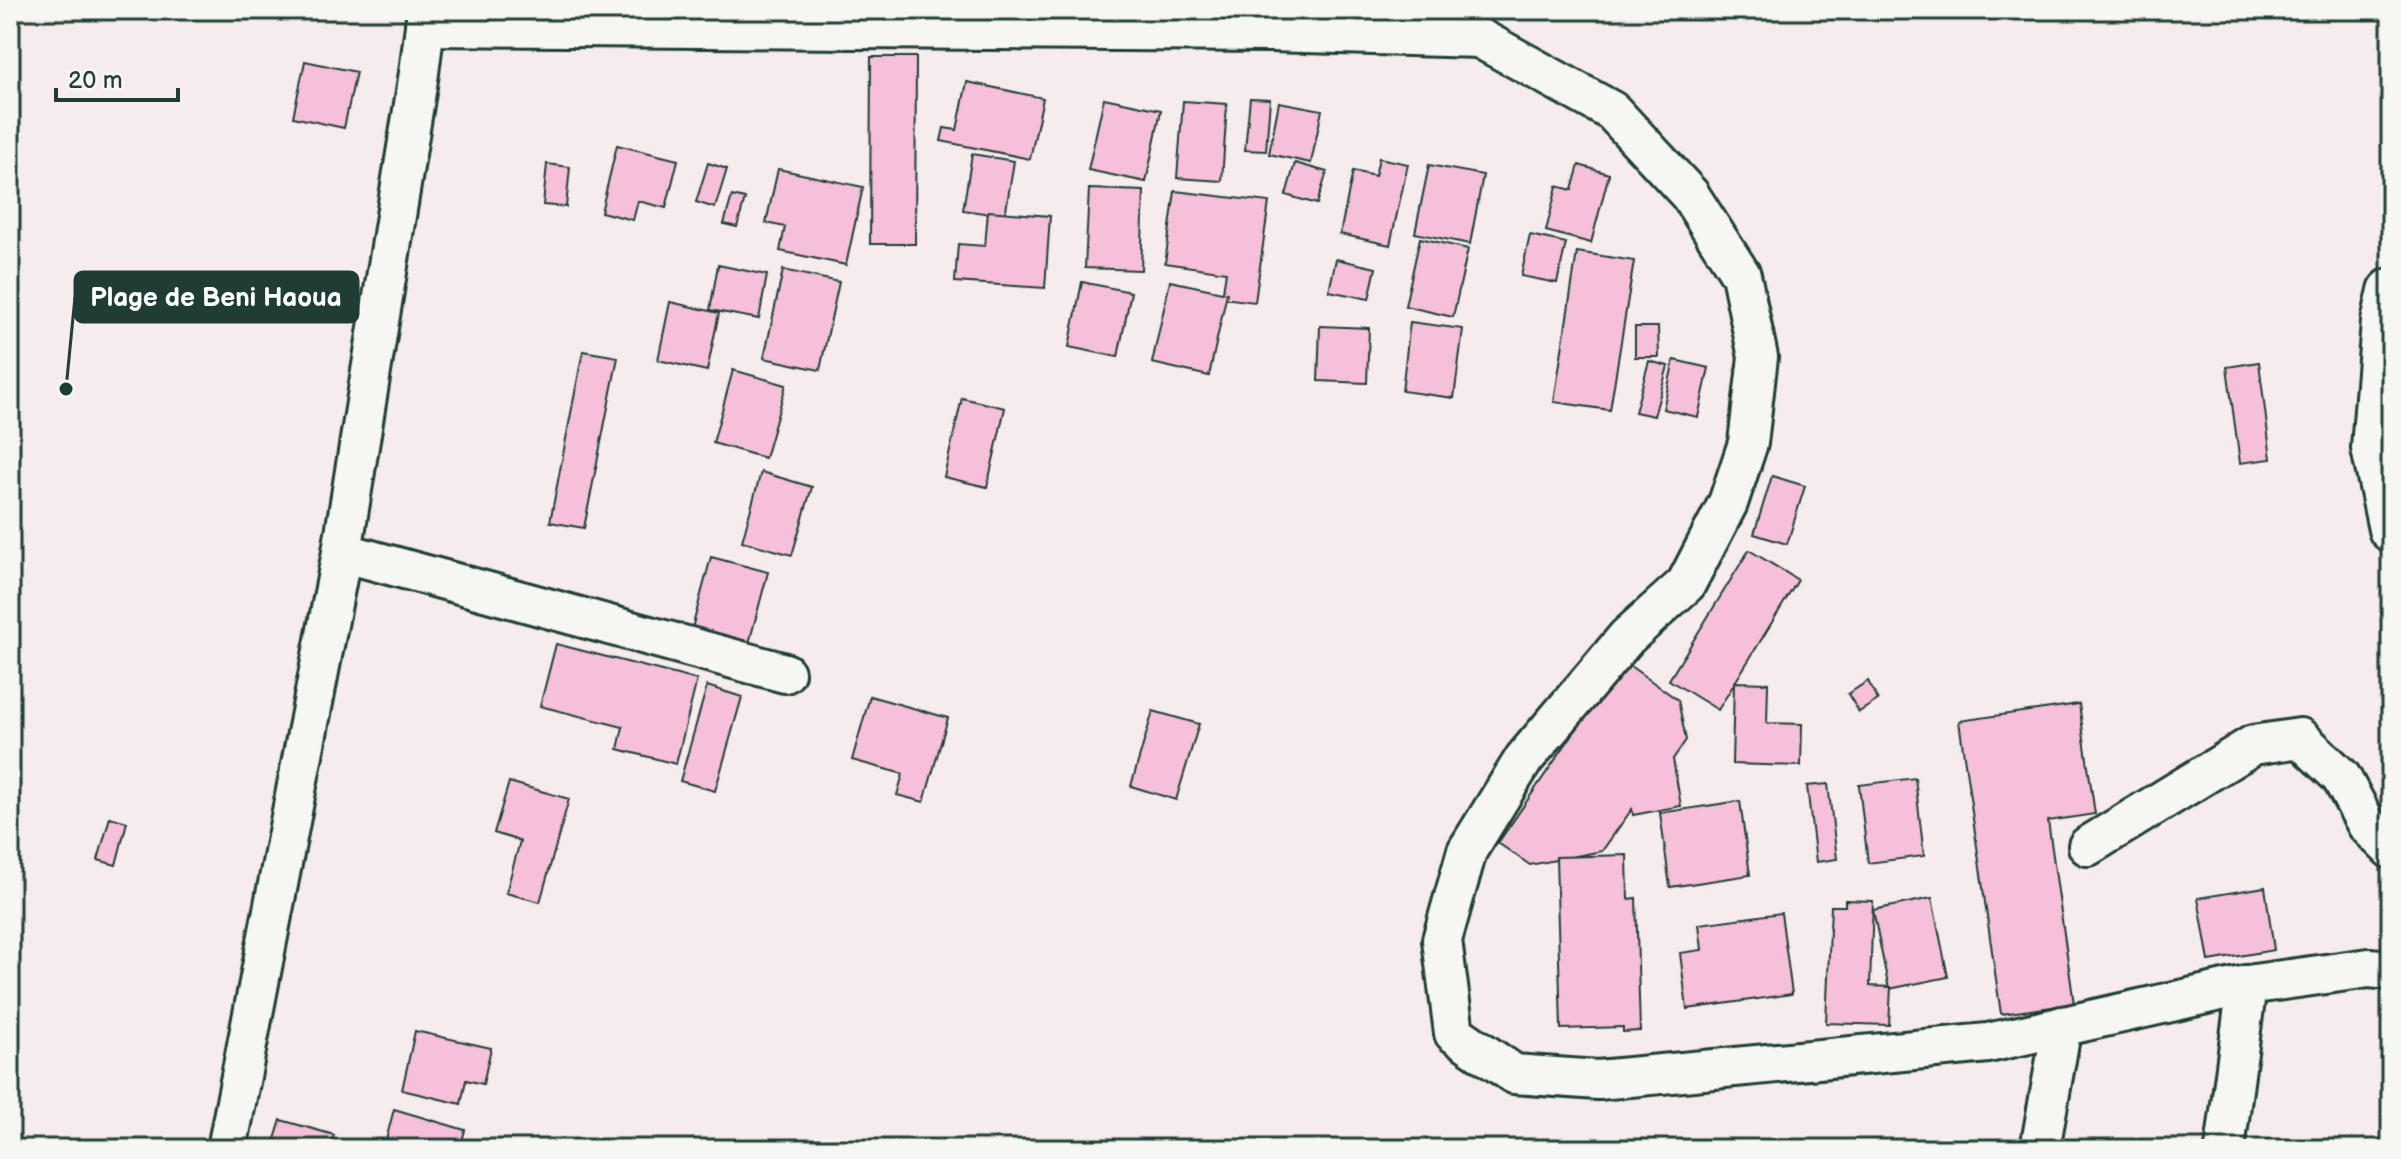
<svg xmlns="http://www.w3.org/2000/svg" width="2401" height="1159" font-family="'Balsamiq Sans',sans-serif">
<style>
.building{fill:#f7c0da;stroke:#1f3d34;stroke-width:2}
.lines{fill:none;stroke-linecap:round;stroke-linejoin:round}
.street-casing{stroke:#1f3d34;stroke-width:44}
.primary-casing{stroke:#1f3d34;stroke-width:50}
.street{stroke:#f6f6f2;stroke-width:38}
.primary{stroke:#f6f6f2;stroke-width:44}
.leader{fill:none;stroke:#1f3d34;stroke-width:3}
.callout-dot{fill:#1f3d34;stroke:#f6f6f2;stroke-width:3}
.callout{fill:#1f3d34;stroke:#1f3d34;stroke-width:3}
.callout-label{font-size:26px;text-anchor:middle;font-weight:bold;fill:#fff}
</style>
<rect width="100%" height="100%" fill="#f6ebed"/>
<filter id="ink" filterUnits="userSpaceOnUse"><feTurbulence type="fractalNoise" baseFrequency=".0125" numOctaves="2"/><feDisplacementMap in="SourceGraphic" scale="16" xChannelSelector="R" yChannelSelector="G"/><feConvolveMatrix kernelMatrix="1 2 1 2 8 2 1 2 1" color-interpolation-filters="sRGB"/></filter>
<g filter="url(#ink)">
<g class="building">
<polygon points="871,57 916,57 915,244 870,244"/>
<polygon points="305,61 356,72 344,128 293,117"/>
<polygon points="967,82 1043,98 1030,159 941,141 944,128 957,130"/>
<polygon points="1104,98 1161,110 1146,182 1088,170"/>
<polygon points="1250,98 1270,99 1266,151 1245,150"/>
<polygon points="1183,101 1227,104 1222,181 1177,178"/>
<polygon points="1279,102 1322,110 1311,163 1269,154"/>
<polygon points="617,145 678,160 666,208 638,201 633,220 601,212"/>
<polygon points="972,154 1014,161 1005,216 963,210"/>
<polygon points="1379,158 1408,164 1390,245 1340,234 1353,171 1375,176"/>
<polygon points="708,163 727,169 715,208 696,202"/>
<polygon points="1295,163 1327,172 1317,204 1286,195"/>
<polygon points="547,164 570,167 566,207 543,205"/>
<polygon points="1429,165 1483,175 1470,244 1415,233"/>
<polygon points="1579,165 1609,174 1591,243 1546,231 1557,186 1572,190"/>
<polygon points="778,169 863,187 846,265 780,251 785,227 766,223"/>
<polygon points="1089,189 1144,191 1141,270 1085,268"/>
<polygon points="1175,191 1269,202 1255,302 1222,298 1226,272 1165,263"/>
<polygon points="732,196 745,199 737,227 724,224"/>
<polygon points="988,211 1050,216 1045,288 955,282 958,244 985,246"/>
<polygon points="1530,235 1566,243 1557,283 1521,276"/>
<polygon points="1420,238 1468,249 1453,317 1405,306"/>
<polygon points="1577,252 1634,261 1610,410 1554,402"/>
<polygon points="1336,259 1376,268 1369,299 1329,291"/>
<polygon points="718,265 767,275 759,319 710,310"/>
<polygon points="783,270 839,282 820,370 764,358"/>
<polygon points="1170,281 1227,293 1209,376 1152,363"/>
<polygon points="1082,282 1131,292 1118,357 1069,347"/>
<polygon points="670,302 719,313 707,371 658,360"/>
<polygon points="1410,322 1463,329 1454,398 1402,391"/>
<polygon points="1320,326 1369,328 1367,383 1318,381"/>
<polygon points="1635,327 1658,327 1659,357 1635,357"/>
<polygon points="583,351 618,357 584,528 550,522"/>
<polygon points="1674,360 1709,368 1698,417 1663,409"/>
<polygon points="1649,361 1668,366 1654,416 1635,412"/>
<polygon points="2259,362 2271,459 2240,463 2227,367"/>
<polygon points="733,370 786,385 765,458 713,443"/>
<polygon points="962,398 1005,408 987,487 944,477"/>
<polygon points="761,472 812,487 792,555 742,541"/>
<polygon points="1772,476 1805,486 1787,544 1754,534"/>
<polygon points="1749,550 1798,580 1718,710 1669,680"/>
<polygon points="711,557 768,572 748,647 691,632"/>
<polygon points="556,644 697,680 676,764 618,749 623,727 540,706"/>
<polygon points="1623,661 1678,700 1686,740 1673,759 1681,806 1633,815 1632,809 1602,851 1530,865 1498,843"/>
<polygon points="1868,681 1878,700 1859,712 1848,694"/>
<polygon points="1734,682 1768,683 1767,723 1802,724 1801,766 1732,764"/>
<polygon points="707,686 742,697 715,791 680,781"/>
<polygon points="870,696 948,718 924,802 897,795 903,774 852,760"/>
<polygon points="2079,704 2095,814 2048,821 2074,1004 2001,1014 1959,721"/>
<polygon points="1153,711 1199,724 1176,800 1131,786"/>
<polygon points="1915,778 1924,856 1868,863 1859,785"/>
<polygon points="509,782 569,799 540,902 506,893 520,841 494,833"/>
<polygon points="1828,784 1837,859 1816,862 1807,786"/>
<polygon points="1740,801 1750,875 1670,887 1660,813"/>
<polygon points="110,817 127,822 116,865 98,860"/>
<polygon points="1627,855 1628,899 1636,898 1640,1031 1623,1032 1623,1027 1561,1029 1556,857"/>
<polygon points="2265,887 2274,950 2209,961 2198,898"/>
<polygon points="1932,898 1948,977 1889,989 1873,910"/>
<polygon points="1845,900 1873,901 1870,986 1891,987 1889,1025 1826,1023 1831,906 1845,906"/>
<polygon points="1781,913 1792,994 1687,1009 1680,953 1702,950 1699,924"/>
<polygon points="415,1031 491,1048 483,1084 466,1080 461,1104 402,1090"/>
<polygon points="394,1109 465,1130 460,1149 417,1149 386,1140"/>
<polygon points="281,1120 334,1135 329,1149 272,1149"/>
</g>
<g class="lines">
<defs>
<g id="street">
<polyline points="425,26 1269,32 1479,38 1612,111 1690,195 1741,275 1758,357 1748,443 1728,503 1686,584 1627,637 1524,759 1467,851 1442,940 1454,1033 1514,1074 1598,1080 1988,1043 2247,985 2369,968 2391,970"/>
<polyline points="342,552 785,673"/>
<polyline points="2088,846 2253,745 2300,738 2341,777 2367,825 2391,849"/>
<polyline points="227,1149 342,552 419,73 427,10"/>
<polyline points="2040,1149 2062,1026"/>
<polyline points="2225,1149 2247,985"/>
</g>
<polyline id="primary" points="2391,291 2384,322 2374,448 2391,529"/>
</defs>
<use href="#street" class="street-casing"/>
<use href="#primary" class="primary-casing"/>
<use href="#street" class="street"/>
<use href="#primary" class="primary"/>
</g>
</g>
<path class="leader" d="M66 389L75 297"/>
<circle class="callout-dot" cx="66" cy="389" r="8"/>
<rect class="callout" x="75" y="272" width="283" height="50" rx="8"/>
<g class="callout-label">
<text x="216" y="306">Plage de Beni Haoua</text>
</g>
<rect width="2401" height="1159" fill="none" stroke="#f6f6f2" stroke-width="40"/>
<rect x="20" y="20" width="2361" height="1119" fill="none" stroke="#1f3d34" stroke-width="3" filter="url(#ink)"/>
<path d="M56 88v12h122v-12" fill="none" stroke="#1f3d34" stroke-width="4"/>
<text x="68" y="88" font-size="24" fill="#1f3d34" stroke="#f6f6f2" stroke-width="6" paint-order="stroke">20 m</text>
</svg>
